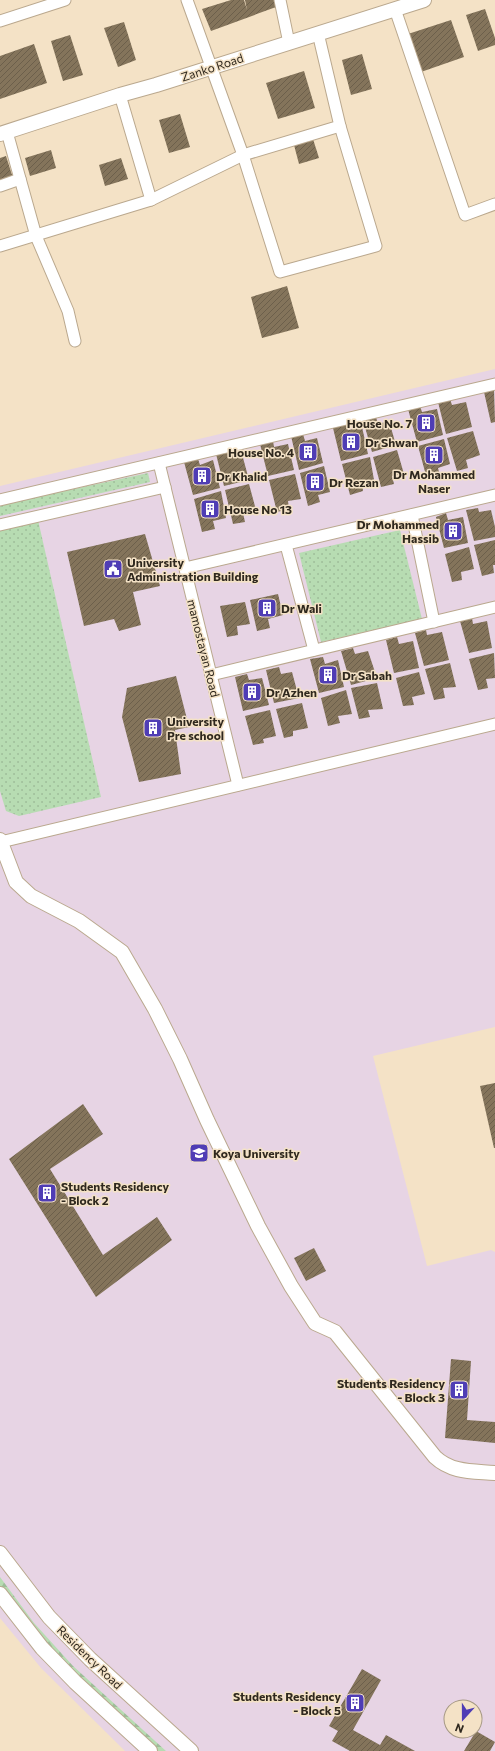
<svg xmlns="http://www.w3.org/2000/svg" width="495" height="1751" font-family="Commissioner,sans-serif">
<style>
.education{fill:#e7d4e4;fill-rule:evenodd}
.forest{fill:url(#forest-firs)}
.park{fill:url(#park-dots)}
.building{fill:url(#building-hatch)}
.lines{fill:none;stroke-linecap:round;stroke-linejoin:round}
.minor-casing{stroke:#baa88e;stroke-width:13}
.tertiary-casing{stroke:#baa88e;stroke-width:16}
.minor{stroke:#fff;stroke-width:11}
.tertiary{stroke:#fff;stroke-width:14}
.labels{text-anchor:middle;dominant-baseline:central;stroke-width:3;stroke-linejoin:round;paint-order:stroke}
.street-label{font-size:12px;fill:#2f281e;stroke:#f4e2c6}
.poi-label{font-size:12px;font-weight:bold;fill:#2f281e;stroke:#f4e2c6;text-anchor:start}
</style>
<defs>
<pattern id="forest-firs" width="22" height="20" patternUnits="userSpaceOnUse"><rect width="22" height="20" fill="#b7dcb2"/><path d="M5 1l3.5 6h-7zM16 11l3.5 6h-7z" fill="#9ebd99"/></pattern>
<pattern id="park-dots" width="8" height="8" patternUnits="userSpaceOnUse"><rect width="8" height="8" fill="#b7dcb2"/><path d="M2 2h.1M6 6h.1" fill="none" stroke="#9ebd99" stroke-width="1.8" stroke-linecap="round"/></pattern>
<pattern id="building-hatch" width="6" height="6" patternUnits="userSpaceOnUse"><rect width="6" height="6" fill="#84745b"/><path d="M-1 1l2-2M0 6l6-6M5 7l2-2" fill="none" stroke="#6c5f4b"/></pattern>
</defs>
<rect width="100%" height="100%" fill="#f4e2c6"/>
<path class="education" d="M495 369V1027L373 1056 427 1266 491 1250 495 1252V1751H125L41 1668 0 1618V486ZM451 1707H475V1731H451Z"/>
<polygon class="forest" points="0,1577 34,1623 73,1666 166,1751 148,1751 0,1595"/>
<g class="park">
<polygon points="148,473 150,482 0,516 0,505"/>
<polygon points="38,520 101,797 19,816 6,811 0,791 0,529"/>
<polygon points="400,530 422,619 321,642 299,553"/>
</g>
<g class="building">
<polygon points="231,0 244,0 247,10 245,0 274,0 276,7 211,31 202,9"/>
<polygon points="485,9 495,38 495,45 478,51 466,15"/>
<polygon points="451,20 464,57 421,72 408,34"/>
<polygon points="124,22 136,60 118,67 104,28"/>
<polygon points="70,35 83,75 63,81 51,41"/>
<polygon points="34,44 47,83 0,99 0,56"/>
<polygon points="362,54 372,89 351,95 342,60"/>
<polygon points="304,71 315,108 278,119 266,83"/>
<polygon points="180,114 190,147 169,153 159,120"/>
<polygon points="313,139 319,158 299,164 294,145"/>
<polygon points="51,150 56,168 30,176 25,158"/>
<polygon points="6,156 13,178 0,182 0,158"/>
<polygon points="121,158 128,179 105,186 99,165"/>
<polygon points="287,286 299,328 262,338 251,297"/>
<polygon points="494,389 495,422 491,423 484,392"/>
<polygon points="450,399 452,405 466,402 472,427 446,434 438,402"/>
<polygon points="420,406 422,412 437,409 443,435 417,442 408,409"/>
<polygon points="376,417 378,424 389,421 396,445 372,452 363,420"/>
<polygon points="347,424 348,430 362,427 368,454 341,461 333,428"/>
<polygon points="473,431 480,455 466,460 468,468 457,471 447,438"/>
<polygon points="303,434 305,441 317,438 323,463 299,470 291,436"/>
<polygon points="444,439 450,464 438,468 440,476 427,479 418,446"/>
<polygon points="273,441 274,447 288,444 294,470 268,476 260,444"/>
<polygon points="397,450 404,474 392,476 394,484 381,487 373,457"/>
<polygon points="228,451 230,456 242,454 249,480 224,486 216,454"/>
<polygon points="370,457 374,480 362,484 363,491 350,495 342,464"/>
<polygon points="198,459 200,465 213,460 220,488 193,495 184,462"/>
<polygon points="324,466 330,492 318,495 320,502 308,506 300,473"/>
<polygon points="295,474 301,499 288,501 289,509 277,512 269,480"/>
<polygon points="249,484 256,510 243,513 245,522 233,524 225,490"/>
<polygon points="221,491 226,518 213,521 215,529 202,532 194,499"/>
<polygon points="478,508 479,512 491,510 495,527 495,537 474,541 466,510"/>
<polygon points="446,513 448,520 463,517 468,543 444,548 436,517"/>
<polygon points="145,534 160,586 133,592 141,625 119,631 114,619 84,626 67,552"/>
<polygon points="495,540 495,565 493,565 494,573 482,576 474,545"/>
<polygon points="469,547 474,569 461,572 462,580 452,582 445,554"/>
<polygon points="278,594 283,615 268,619 270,628 257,631 250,600"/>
<polygon points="245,602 250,624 237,626 238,635 227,637 220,606"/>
<polygon points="472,618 473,624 487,621 492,648 469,653 460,621"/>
<polygon points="426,630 427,635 442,632 449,660 424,666 415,633"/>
<polygon points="397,637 399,644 413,641 419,668 394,673 386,640"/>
<polygon points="353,648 355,654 368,651 377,678 351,685 341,651"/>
<polygon points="494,653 495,678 486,679 488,688 478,690 469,659"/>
<polygon points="323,657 325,664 338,660 344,687 319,693 310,659"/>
<polygon points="450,663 456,687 443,688 445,698 434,700 425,669"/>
<polygon points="279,667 281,674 292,672 299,698 274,703 266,670"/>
<polygon points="419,672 425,694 412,697 414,705 403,706 396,678"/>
<polygon points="247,674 249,680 262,678 269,705 243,711 235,677"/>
<polygon points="176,676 189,727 175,730 181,774 139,782 122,717 127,688"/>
<polygon points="377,683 383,709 368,710 370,717 359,719 351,688"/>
<polygon points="346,690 352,714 338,716 340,723 328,726 321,698"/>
<polygon points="302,703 308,728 293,731 293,736 284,738 276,709"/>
<polygon points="270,710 276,736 263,739 264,743 253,745 245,716"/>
<polygon points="495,1083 495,1148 494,1148 480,1086"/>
<polygon points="83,1104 103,1134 50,1169 103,1255 157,1217 172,1240 96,1297 9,1159"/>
<polygon points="314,1248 326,1271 306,1281 294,1258"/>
<polygon points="451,1359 471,1361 467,1420 495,1422 495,1443 445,1438"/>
<polygon points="362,1669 381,1680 353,1730 380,1745 386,1735 415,1751 350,1751 332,1741 338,1731 329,1726"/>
<polygon points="476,1731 495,1742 490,1751 464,1751"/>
</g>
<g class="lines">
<defs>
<g id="minor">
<polyline points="187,0 243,155 280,272 376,246 340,126"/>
<polyline points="280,0 289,43"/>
<polyline points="395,9 465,215 495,204"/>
<polyline points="0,21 65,0"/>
<polyline points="120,95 151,200"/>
<polyline points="7,132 36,236 68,311 75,341"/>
<polyline points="0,186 20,179"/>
<polyline points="0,246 151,200 243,155 340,126 318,33"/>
<polyline points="159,463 238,785"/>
<polyline points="0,500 495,384"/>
<polyline points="412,515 434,622"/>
<polyline points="0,525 165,487"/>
<polyline points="286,545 314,650"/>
<polyline points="185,568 495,495"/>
<polyline points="211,675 495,607"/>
<polyline points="1,842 495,724"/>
</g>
<g id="tertiary">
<polyline points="0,134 120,95 156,85 424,0"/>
<path d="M0 840 16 882 31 896 79 921 122 952 155 1009 180 1059 207 1120 258 1226 291 1286 315 1323 335 1332 435 1457C452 1473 473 1471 495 1473"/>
<polyline points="0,1553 49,1617 90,1659 191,1751"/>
<polyline points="0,1594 42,1648 75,1682 150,1751"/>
</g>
</defs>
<use href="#minor" class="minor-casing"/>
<use href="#tertiary" class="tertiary-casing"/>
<use href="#minor" class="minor"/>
<use href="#tertiary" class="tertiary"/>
</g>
<defs>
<symbol id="building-square" viewBox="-11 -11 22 22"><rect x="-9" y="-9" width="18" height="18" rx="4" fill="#4f3db5" stroke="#f4e2c6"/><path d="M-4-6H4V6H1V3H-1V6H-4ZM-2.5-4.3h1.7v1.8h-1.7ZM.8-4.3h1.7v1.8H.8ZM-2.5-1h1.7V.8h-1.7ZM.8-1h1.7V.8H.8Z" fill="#fff"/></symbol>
<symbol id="civic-square" viewBox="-11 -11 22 22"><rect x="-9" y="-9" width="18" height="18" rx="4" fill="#4f3db5" stroke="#f4e2c6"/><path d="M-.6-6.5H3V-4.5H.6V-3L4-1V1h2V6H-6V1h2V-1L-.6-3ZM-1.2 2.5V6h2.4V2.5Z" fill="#fff"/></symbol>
<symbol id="university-square" viewBox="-11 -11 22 22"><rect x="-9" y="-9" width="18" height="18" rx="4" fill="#4f3db5" stroke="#f4e2c6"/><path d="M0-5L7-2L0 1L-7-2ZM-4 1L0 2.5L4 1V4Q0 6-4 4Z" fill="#fff"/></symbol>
</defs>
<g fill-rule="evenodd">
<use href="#building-square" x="415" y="412" width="22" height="22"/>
<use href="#building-square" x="340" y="431" width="22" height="22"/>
<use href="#building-square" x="297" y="441" width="22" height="22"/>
<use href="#building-square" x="423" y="444" width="22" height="22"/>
<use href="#building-square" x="191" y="465" width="22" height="22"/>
<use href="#building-square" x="304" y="471" width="22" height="22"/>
<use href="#building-square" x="199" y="498" width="22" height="22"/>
<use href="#building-square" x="442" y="520" width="22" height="22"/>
<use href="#civic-square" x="102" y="558" width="22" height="22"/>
<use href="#building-square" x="256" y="597" width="22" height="22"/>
<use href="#building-square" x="317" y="664" width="22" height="22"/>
<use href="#building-square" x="241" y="681" width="22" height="22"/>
<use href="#building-square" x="142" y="717" width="22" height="22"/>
<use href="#university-square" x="188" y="1142" width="22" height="22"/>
<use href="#building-square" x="36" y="1182" width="22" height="22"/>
<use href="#building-square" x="448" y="1379" width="22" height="22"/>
<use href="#building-square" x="344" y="1692" width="22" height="22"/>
</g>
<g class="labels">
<g class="street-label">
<text transform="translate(212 67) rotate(-18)">Zanko Road</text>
<text transform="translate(204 648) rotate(76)">mamostayan Road</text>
<text transform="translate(90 1657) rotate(44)">Residency Road</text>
</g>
<g class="poi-label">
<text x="412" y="423" text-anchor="end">House No. 7</text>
<text x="365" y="442">Dr Shwan</text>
<text x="294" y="452" text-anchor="end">House No. 4</text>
<text x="434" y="474" text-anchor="middle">Dr Mohammed<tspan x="434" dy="14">Naser</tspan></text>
<text x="216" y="476">Dr Khalid</text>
<text x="329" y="482">Dr Rezan</text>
<text x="224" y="509">House No 13</text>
<text x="439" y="524" text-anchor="end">Dr Mohammed<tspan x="439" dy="14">Hassib</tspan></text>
<text x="127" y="562">University<tspan x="127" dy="14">Administration Building</tspan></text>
<text x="281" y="608">Dr Wali</text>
<text x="342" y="675">Dr Sabah</text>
<text x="266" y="692">Dr Azhen</text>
<text x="167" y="721">University<tspan x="167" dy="14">Pre school</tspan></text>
<text x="213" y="1153">Koya University</text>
<text x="61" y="1186">Students Residency<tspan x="61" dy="14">- Block 2</tspan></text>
<text x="445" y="1383" text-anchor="end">Students Residency<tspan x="445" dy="14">- Block 3</tspan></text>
<text x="341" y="1696" text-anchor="end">Students Residency<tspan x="341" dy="14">- Block 5</tspan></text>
</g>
</g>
<g transform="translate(463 1719) rotate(201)"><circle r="19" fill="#f4e2c6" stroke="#a59883"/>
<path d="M0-3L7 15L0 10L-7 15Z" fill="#4f3db5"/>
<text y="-6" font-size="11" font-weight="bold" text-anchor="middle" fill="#2f281e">N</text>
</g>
</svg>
